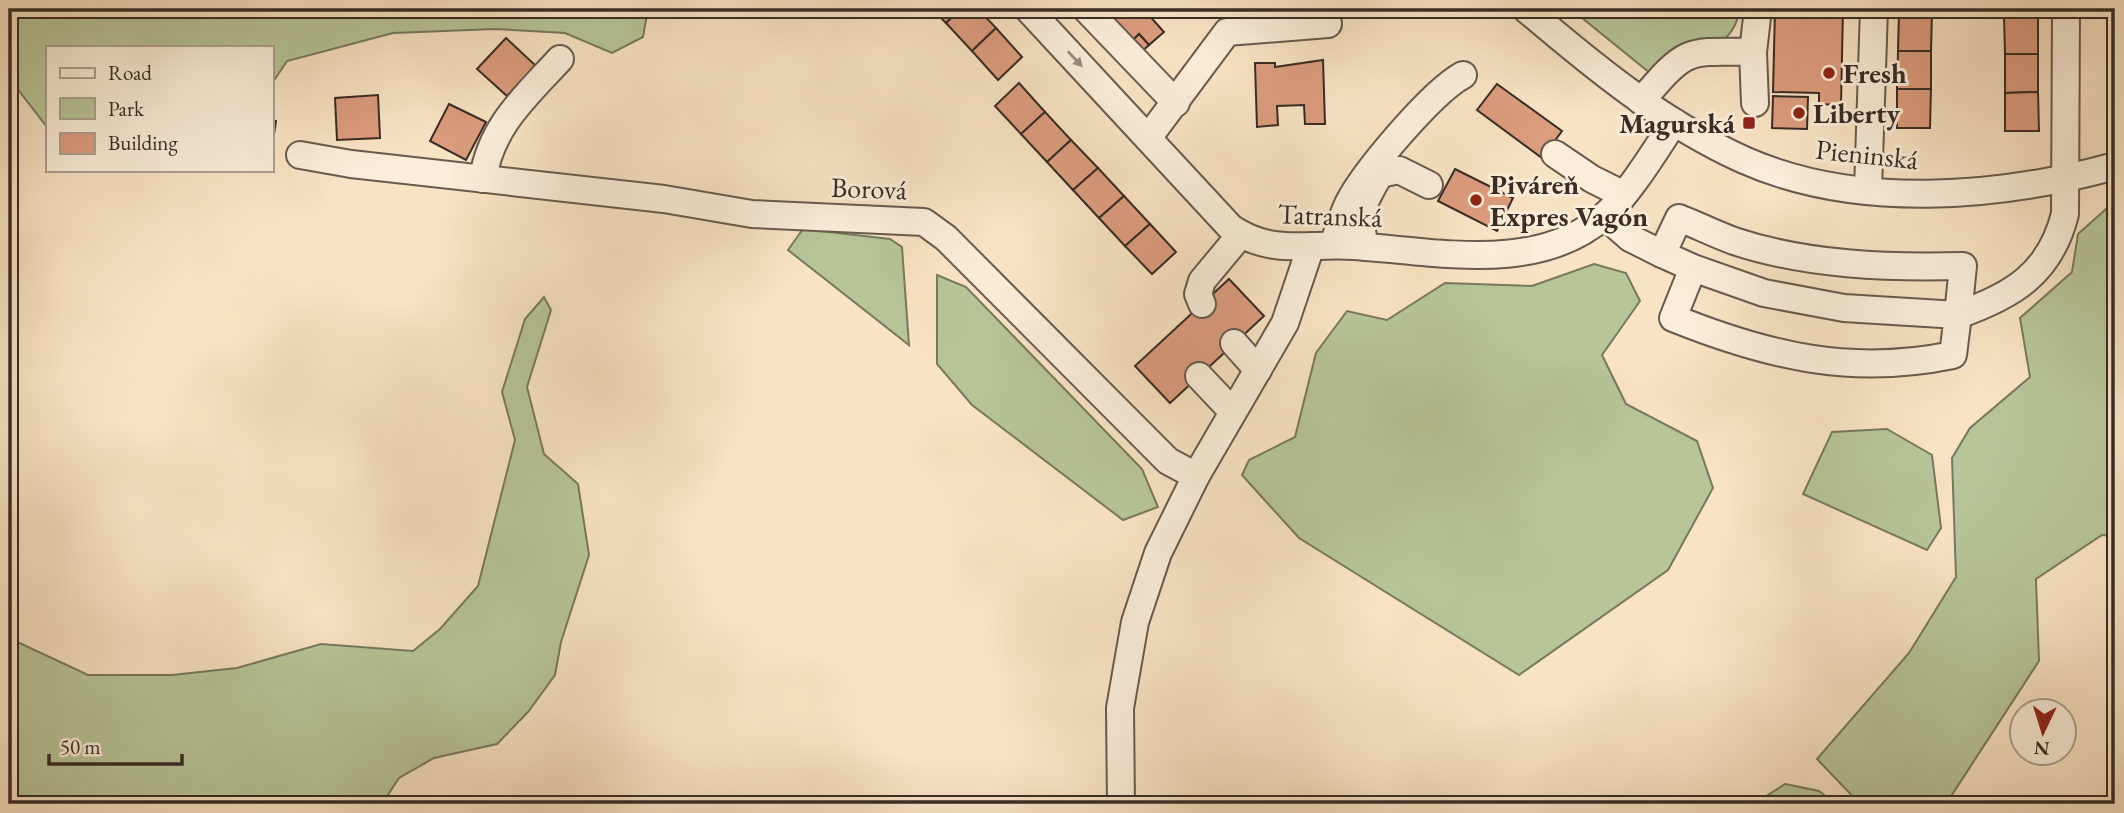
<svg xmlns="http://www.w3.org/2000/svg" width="2124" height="813" font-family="'EB Garamond',serif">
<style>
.green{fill:#b7c599;stroke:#787860;stroke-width:2}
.building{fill:#dc9c7e;stroke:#382c26;stroke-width:2}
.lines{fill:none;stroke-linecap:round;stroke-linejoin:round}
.minor-casing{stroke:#685a4e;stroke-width:30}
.minor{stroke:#faedd9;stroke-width:26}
.oneway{fill:#998c80}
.poi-dot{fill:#8f2418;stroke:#faedd9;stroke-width:2.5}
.labels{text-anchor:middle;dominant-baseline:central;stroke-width:6;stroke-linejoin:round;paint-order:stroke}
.poi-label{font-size:28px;font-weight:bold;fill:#382c26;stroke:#faedd9;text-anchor:start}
.street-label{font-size:28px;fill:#382c26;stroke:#faedd9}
</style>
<rect width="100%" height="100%" fill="#f8e3c4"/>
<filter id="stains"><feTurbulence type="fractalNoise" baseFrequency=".00286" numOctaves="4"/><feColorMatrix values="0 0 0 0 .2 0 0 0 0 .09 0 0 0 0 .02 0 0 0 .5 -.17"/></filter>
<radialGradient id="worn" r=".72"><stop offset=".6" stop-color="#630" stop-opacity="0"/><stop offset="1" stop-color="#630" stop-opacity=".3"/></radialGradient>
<g class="green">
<polygon points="9,9 648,9 643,37 612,53 565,33 495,29 393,33 287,61 271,85 271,47 47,47 47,127 9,78"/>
<path d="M1571 9H1739C1737 50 1683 60 1650 73Z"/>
<polygon points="2115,201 2115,536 2102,535 2036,579 2039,661 1946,804 1860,804 1817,759 1909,653 1956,577 1952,458 1970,428 2030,377 2020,318 2072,272 2078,234"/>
<polygon points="803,229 890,239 902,247 909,345 788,250"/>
<polygon points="1594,264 1626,273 1640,301 1602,355 1626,404 1697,441 1713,488 1668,570 1519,675 1299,538 1242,475 1249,460 1295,437 1316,353 1347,311 1387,320 1445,283 1532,286"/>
<polygon points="937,275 966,287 1142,469 1158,507 1123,520 972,405 937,364"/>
<polygon points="544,297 551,310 527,387 544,454 578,484 589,555 561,642 555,675 528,712 497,744 434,758 399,778 382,804 9,804 9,638 88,675 172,675 237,668 321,644 413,651 440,629 478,586 515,440 502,392 525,319"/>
<polygon points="1887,429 1932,455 1941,528 1927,550 1803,494 1832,432"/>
<polygon points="1785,784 1819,791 1835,804 1754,804"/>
</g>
<g class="building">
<polygon points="932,9 961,9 946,23"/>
<polygon points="961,9 978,9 996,28 972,51 946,23"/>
<polygon points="1103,9 1150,9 1146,12 1164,32 1149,45 1139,34 1128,45"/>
<polygon points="1775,9 1843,9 1841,105 1819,104 1819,93 1773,92"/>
<polygon points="1899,9 1932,9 1932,13 1899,12"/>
<rect x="2004" y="9" width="34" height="7"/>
<polygon points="1899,12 1932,13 1931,51 1898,51"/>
<polygon points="2004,16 2038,16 2038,54 2005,54"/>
<polygon points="996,28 1022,57 998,80 972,51"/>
<polygon points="1139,34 1149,45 1138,55 1128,45"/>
<polygon points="506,38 536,66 507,96 477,69"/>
<polygon points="1898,51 1931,51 1931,89 1897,89"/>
<polygon points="2005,54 2038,54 2038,92 2005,93"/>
<polygon points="1323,60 1325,124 1305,124 1304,105 1277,106 1278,125 1257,127 1255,63 1275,63 1275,67"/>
<polygon points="1019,83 1045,112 1021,134 995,106"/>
<polygon points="1497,84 1562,131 1542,158 1477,110"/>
<polygon points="1897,89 1931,89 1930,128 1897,128"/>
<polygon points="2038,92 2039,131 2005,131 2005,93"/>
<polygon points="378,95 380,138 337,140 335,98"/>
<polygon points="1773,96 1808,97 1807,129 1772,128"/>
<polygon points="449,104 486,122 466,160 430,141"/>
<polygon points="1045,112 1071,140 1047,162 1021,134"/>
<polygon points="271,120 276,121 271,154"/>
<polygon points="1071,140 1098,168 1073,190 1047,162"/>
<polygon points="1098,168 1124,196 1099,218 1073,190"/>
<polygon points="1455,169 1513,198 1497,231 1438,201"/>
<polygon points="1124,196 1150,224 1125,246 1099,218"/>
<polygon points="1150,224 1176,252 1152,274 1125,246"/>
<polygon points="1229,279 1264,316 1170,403 1135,366"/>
</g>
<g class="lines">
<defs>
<g id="minor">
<path d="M1028 9 1231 228C1272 256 1307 243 1354 246 1435 251 1537 275 1604 216 1627 197 1657 148 1674 122"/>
<polyline points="1086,9 1176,103"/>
<path d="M1526 9C1593 66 1662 123 1744 160 1857 210 1999 198 2115 166"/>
<polyline points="1753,52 1758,9"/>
<path d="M1641 101C1687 48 1684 51 1753 52L1755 103"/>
<polyline points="1148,138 1227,32 1328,24"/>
<polyline points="1555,154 1592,179 1622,194"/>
<polyline points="300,155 351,164 664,199 752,214 924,222 946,238 1168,461 1196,476"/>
<path d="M483 179C490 127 526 96 560 59"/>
<polyline points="1868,190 1874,9"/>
<path d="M1605 216 1630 238 1662 254 1679 218C1697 225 1715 234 1734 241 1806 265 1888 268 1963 266L1958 315C2012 296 2050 274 2065 214L2066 9"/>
<path d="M1333 245C1338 231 1342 217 1348 204 1364 172 1432 92 1463 75"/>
<path d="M1365 247C1357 211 1362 205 1380 174L1399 170 1429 185"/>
<path d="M1662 254 1693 268 1673 318C1768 356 1851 376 1953 355L1958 315 1844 308 1764 293 1693 268"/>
<polyline points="1202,304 1198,294 1202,281 1241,234"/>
<polyline points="1234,343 1258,370"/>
<polyline points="1199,376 1233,412"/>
<polyline points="1121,804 1120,708 1135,622 1158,553 1196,476 1285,323 1311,246"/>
</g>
</defs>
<use href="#minor" class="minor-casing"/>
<use href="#minor" class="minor"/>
</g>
<defs><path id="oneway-solid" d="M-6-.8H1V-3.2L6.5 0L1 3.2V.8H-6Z" transform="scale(1.75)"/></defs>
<use class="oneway" href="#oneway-solid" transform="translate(1075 59) rotate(47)"/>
<g class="poi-dot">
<circle cx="1829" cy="73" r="7"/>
<circle cx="1799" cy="113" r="7"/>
<rect x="1742" y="116" width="14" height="14" rx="3.5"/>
<circle cx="1476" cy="200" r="7"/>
</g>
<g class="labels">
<g class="poi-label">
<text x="1843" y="73">Fresh</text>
<text x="1813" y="113">Liberty</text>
<text x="1735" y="123" text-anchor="end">Magurská</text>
<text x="1490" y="184">Piváreň<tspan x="1490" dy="32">Expres Vagón</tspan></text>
</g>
<g class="street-label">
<text transform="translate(1867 154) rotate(6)">Pieninská</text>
<text transform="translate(869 188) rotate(2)">Borová</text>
<text transform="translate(1330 215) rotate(2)">Tatranská</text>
</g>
</g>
<rect width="2124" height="813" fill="none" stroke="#f8e3c4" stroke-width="35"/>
<rect x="10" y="10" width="2103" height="792" fill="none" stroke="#382c26" stroke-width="3.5"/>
<rect x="18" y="18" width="2089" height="778" fill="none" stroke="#382c26" stroke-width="2"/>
<rect x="46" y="46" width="228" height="126" fill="#faedd9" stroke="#aca091" stroke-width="2"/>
<rect x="60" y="68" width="35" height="10" fill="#faedd9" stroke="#aca091" stroke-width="2"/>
<text x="108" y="80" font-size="21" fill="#382c26">Road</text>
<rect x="60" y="98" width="35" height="21" fill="#b7c599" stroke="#aca091" stroke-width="2"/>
<text x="108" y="116" font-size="21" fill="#382c26">Park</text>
<rect x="60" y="133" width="35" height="21" fill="#dc9c7e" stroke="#aca091" stroke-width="2"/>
<text x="108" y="150" font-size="21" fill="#382c26">Building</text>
<g transform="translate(2043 732) rotate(184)"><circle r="33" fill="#faedd9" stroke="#aca091" stroke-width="2"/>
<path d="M0-5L12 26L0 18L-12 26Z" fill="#8f2418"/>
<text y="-10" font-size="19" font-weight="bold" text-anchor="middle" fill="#382c26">N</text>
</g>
<path d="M49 754v10h133v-10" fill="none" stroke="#382c26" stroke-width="3.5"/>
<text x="60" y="754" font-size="21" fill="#382c26" stroke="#faedd9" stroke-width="5" paint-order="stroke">50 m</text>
<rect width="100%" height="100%" filter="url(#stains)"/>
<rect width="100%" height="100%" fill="url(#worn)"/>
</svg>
